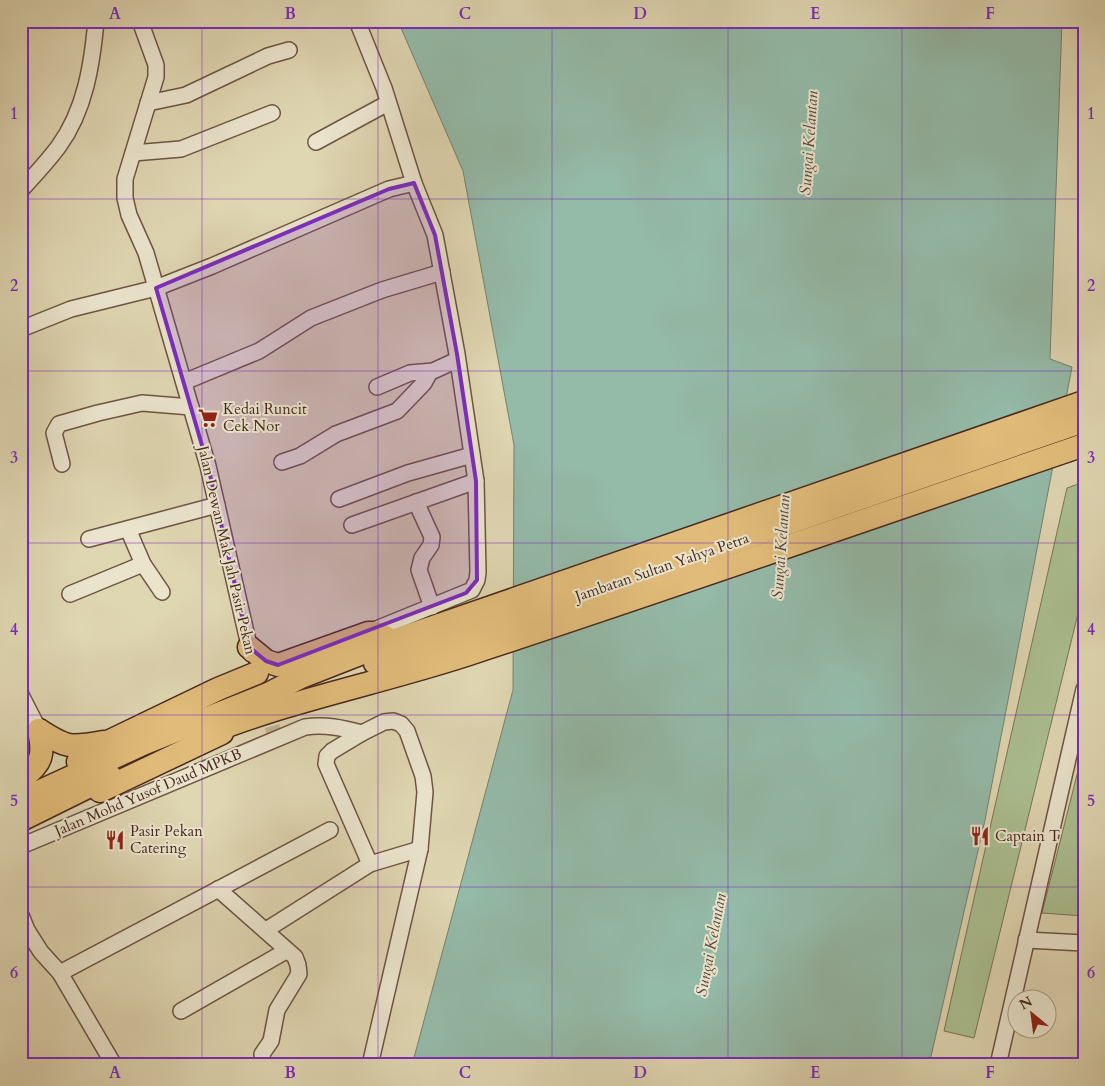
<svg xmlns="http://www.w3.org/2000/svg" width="1105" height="1086" font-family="Cardo,serif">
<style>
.green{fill:#abbf91;stroke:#7a7456}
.water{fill:#94baa8;stroke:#768070}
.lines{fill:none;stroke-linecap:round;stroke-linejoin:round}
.minor-tunnel{stroke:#c1b394;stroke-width:15;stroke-dasharray:15 8;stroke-linecap:butt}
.minor-casing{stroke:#6e5442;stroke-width:18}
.major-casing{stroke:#48281c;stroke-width:22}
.highway-casing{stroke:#48281c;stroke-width:25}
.minor{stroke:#eae4cd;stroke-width:15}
.major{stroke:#e0bb79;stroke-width:20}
.highway{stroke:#e0bb79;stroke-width:22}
.marked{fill:#7b2cbf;fill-opacity:0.2;stroke:#7b2cbf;stroke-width:4;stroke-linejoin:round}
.grid{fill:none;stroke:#7b2cbf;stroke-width:1;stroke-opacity:0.55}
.labels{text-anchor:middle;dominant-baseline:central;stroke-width:4;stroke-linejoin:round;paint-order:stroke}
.poi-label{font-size:15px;fill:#48281c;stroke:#eae4cd;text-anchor:start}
.street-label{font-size:15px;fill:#48281c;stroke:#eae4cd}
.water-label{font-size:16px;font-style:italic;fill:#574538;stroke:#eae4cd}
.neatline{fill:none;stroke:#7b2cbf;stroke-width:2}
.grid-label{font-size:16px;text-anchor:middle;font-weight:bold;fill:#7b2cbf}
</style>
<rect width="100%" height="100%" fill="#dfd6b2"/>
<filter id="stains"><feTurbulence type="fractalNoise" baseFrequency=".004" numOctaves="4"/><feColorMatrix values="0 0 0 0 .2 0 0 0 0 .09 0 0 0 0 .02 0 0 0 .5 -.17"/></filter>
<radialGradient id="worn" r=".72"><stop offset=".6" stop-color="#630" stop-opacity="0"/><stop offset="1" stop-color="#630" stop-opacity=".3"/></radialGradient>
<g class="green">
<polygon points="1084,482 1084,589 974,1038 944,1031 1067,488"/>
<polygon points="1084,747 1084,916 1042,913"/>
</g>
<polygon class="water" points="398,21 1062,21 1050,359 1072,367 985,820 929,1065 412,1065 513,690 514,445 463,171"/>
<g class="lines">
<polyline class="minor-tunnel" points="266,704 274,733"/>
<defs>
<g id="minor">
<polyline points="140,21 156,65 156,77 125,179 125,198 129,215 146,253 208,466 251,654"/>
<polyline points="357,21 384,88 414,183 435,235 457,354 476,481 478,572 477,580 472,590 369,632"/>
<polyline points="148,103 186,95 268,56 289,50"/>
<polyline points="316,142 388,103"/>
<polyline points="133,153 181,149 272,113"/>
<path d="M21 190C34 176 48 161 59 146 85 110 92 65 96 21"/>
<polyline points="21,329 71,309 156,288 212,266 389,189 414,183"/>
<polyline points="184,382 259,351 311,318 382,290 442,272"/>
<polyline points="377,387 410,373 433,371 457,360"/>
<polyline points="282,462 300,456 336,434 397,411 424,383 430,372"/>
<polyline points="62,464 54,433 59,424 98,413 142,403 191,407"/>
<polyline points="339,499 408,473 472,455"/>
<polyline points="416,502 432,537 431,545 422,558 419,570 432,607"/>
<polyline points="352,525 476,481"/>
<polyline points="128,529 143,564 162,592"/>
<polyline points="89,539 217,505"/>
<polyline points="70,594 143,564"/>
<polyline points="21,695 39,730"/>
<path d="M21 846 305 727C326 724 342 728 362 733"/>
<polyline points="218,889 295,957 298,965 299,974 277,1010 271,1041 262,1054 263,1065"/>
<polyline points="21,915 27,930 41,952 60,973 114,1065"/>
<polyline points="266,930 370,864 420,849"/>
<polyline points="1026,940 1084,943"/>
<polyline points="60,973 330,830"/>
<polyline points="181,1011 286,951"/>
<polyline points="370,1065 420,849 425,792 423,776 407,731 401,724 393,721 384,722 362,733 332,751 327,756 326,764 370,864"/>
<polyline points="998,1065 1084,689"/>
</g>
<polyline id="major" points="439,645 1084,422"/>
<g id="highway">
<polyline points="249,647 266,661 278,665 368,633 377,633 393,641"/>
<polyline points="375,663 439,645"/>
<path d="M39 730C67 748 70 748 103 742"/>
<path d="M204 735C292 699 386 682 475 652 679 585 881 514 1084 445"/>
<polyline points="78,762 110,741 218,689 257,673"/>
<path d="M21 779C43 763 44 755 39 730"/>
<polyline points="100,791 222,733"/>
<polyline points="21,800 145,743 268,694 301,677 393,641 1084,402"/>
<polyline points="21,820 110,776"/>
</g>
</defs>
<use href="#minor" class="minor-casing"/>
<use href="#major" class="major-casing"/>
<use href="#highway" class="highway-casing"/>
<use href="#minor" class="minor"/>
<use href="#major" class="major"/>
<use href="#highway" class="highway"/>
</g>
<path class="marked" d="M414 183 435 235 457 354 476 481 477 580 466 593 278 665 266 661 249 647 208 466 156 288 389 189Z"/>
<path class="grid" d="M202 21V1065M378 21V1065M552 21V1065M728 21V1065M902 21V1065M21 199H1084M21 371H1084M21 543H1084M21 715H1084M21 887H1084"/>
<defs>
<symbol id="supermarket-bare" viewBox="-9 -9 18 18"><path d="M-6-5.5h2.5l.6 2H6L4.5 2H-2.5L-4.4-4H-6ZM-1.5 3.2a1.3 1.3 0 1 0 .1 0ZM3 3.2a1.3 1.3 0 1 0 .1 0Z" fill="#8f2418" stroke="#eae4cd" stroke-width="2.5" paint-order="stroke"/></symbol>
<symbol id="restaurant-bare" viewBox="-9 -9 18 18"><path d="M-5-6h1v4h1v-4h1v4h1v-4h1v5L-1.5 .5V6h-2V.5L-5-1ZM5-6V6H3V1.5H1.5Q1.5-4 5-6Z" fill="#8f2418" stroke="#eae4cd" stroke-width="2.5" paint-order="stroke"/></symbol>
</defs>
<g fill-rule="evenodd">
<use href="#supermarket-bare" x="194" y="404" width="28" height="28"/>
<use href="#restaurant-bare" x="966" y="822" width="28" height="28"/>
<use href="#restaurant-bare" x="101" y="826" width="28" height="28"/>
</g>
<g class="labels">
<g class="poi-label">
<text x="223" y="409">Kedai Runcit<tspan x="223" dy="17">Cek Nor</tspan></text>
<text x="130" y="831">Pasir Pekan<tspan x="130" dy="17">Catering</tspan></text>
<text x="995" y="836">Captain T</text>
</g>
<g class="street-label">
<text transform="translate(227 550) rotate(77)">Jalan Dewan Mak Jah Pasir Pekan</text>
<text transform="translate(662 567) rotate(-19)">Jambatan Sultan Yahya Petra</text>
<text transform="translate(148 792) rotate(-23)">Jalan Mohd Yusof Daud MPKB</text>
</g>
<g class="water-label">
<text transform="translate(809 143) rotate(-86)">Sungai Kelantan</text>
<text transform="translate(781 547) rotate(-86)">Sungai Kelantan</text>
<text transform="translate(711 945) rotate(-79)">Sungai Kelantan</text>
</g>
</g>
<rect width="1105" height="1086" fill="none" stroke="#dfd6b2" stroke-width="55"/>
<g transform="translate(1032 1014) rotate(331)"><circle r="24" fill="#eae4cd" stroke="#a99986"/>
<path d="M0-4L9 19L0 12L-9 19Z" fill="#8f2418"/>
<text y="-8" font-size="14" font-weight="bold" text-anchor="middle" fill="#48281c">N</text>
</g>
<rect x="28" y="28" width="1050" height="1030" class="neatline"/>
<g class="grid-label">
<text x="115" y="19">A</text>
<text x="290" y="19">B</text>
<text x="465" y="19">C</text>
<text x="640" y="19">D</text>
<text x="815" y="19">E</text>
<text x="990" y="19">F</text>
<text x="14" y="119">1</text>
<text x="1091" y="119">1</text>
<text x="14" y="291">2</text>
<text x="1091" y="291">2</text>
<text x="14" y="463">3</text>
<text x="1091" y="463">3</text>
<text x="14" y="635">4</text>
<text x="1091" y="635">4</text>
<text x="14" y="806">5</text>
<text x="1091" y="806">5</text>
<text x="14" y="978">6</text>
<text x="1091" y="978">6</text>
<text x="115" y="1078">A</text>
<text x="290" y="1078">B</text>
<text x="465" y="1078">C</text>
<text x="640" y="1078">D</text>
<text x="815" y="1078">E</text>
<text x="990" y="1078">F</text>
</g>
<rect width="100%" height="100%" filter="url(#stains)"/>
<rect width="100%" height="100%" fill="url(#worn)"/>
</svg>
